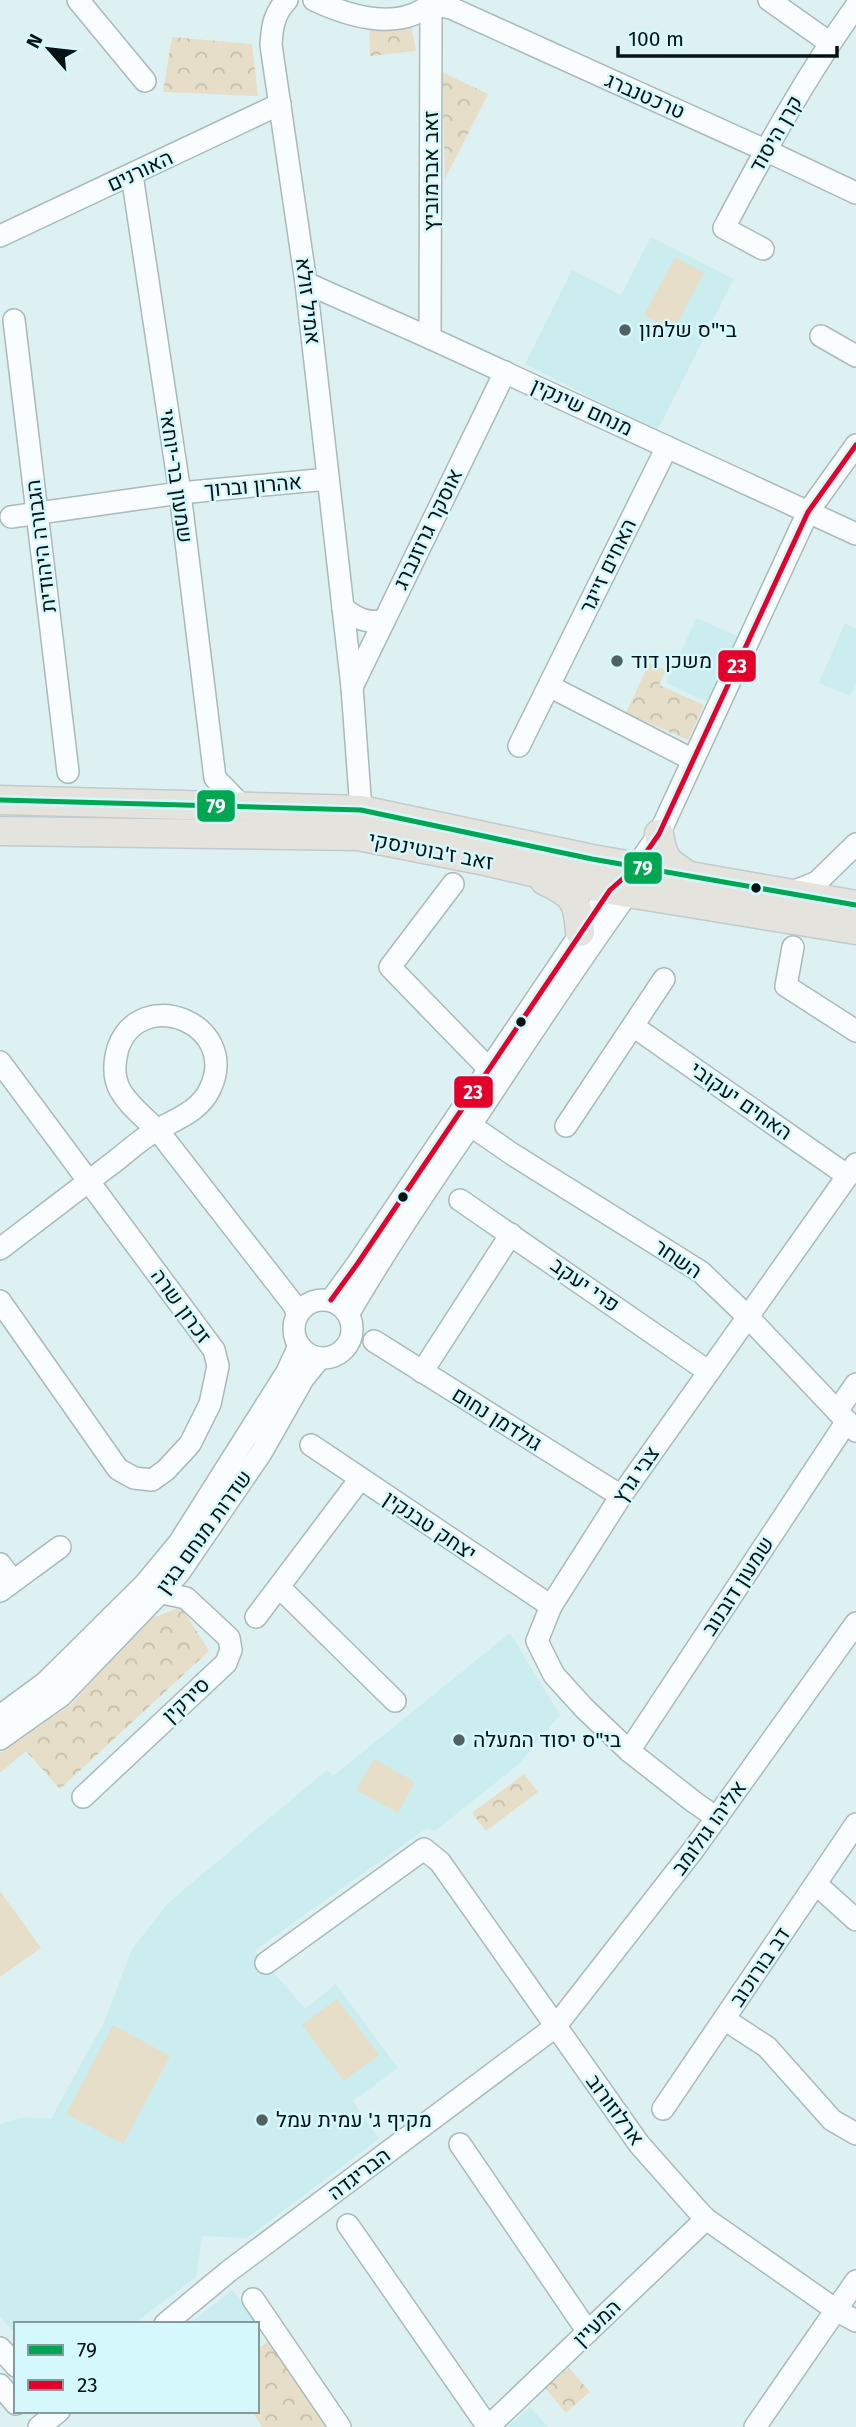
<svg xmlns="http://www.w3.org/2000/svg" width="856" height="2427" font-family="'Fira Sans',Heebo,sans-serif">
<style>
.built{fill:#cbedf0}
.green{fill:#e6dec8}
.park{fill:url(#park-crowns)}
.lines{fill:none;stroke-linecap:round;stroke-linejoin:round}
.minor-casing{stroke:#aab9ba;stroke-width:24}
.major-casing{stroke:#c1cbcc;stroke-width:31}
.minor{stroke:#fafdfd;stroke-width:21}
.major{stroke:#e5e3dd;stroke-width:28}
.bus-1-casing{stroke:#d4f8fc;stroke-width:10}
.bus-2-casing{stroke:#d4f8fc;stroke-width:10}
.bus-1{stroke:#00a651;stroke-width:5}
.bus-2{stroke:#e4002b;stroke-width:5}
.poi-dot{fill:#516162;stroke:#d4f8fc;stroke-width:2.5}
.bus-dot{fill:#061314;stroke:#d4f8fc;stroke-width:2.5}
.labels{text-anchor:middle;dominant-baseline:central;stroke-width:5;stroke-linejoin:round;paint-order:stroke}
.street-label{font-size:21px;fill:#061314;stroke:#d4f8fc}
.poi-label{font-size:21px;fill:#061314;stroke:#d4f8fc;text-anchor:start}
.line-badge{stroke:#d4f8fc;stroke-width:2.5}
.badge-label{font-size:19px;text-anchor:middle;font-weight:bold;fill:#fff}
</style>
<defs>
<pattern id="park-crowns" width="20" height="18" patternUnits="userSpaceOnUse" patternTransform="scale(1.75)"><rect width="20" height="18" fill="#e6dec8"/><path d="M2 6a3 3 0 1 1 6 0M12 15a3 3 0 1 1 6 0" fill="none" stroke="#c4beab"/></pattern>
</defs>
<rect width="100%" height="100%" fill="#ddf1f3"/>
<g class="built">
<polygon points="651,237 734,279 657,431 525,364 572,270 621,295"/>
<polygon points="697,618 739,637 708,702 666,683"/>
<polygon points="845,623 856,629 856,685 850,696 819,683"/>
<polygon points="510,1633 560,1715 519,1764 435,1831 427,1828 255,1950 305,2009 336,1984 398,2068 353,2101 379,2139 247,2238 202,2236 196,2277 133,2324 16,2324 16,2335 0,2316 0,2124 24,2117 51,2119 105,2020 132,1949 168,1903 327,1770 333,1776"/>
<polygon points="232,2290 262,2329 257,2333 257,2324 189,2324"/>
<polygon points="530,2407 548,2427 507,2427"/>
</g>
<g class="green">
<polygon points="675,257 704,273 673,331 644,315"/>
<polygon points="374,1759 415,1782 398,1813 356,1790"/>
<polygon points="0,1891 41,1948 0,1977"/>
<polygon points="337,1999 379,2055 344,2081 302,2025"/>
<polygon points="113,2025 170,2056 123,2144 66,2114"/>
</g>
<g class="park">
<polygon points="411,25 416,51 370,56 369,27"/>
<polygon points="172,37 252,44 258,96 163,92"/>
<polygon points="442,72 488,94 445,179"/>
<polygon points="649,663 666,670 659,685 704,705 688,740 626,713"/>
<polygon points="181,1607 209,1651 60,1789 26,1751 0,1773 0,1753 72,1704 147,1620"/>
<polygon points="524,1774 538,1792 486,1831 472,1813"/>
<polygon points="268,2341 325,2427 262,2427 252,2411 257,2411 257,2349"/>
<polygon points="569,2368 590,2392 566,2413 545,2388"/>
</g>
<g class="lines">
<defs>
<g id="minor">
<polyline points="78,0 145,81"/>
<path d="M287 0C274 13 272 27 271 45L306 283 352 687 361 810"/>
<path d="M314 0C350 17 403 33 435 0"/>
<polyline points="769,0 830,43"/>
<polyline points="132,175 180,493 215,778 243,807"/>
<polyline points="0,236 280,104"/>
<path d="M763 249 724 228C764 152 806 76 856 6"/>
<polyline points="306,283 430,338 856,534"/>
<polyline points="14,320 68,772"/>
<polyline points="821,336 856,356"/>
<polyline points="430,338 431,4 451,8 765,150 856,193"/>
<polyline points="11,517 180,493 328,479"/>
<path d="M343 608C357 619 366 623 384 621"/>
<polyline points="549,686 693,760"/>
<polyline points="352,687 505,372"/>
<polyline points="519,746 667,447"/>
<polyline points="453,884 390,967 489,1069"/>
<polyline points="790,893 817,882 856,844"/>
<polyline points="793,947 786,986 856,1031"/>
<polyline points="633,1026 848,1176"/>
<polyline points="0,1062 214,1350 218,1366 210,1404 190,1444 166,1470 152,1480 134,1478 118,1469 0,1301"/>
<polyline points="470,1125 512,1154 701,1272 747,1316 856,1431"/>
<polyline points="566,1126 664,979"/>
<polyline points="460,1200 709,1372"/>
<path d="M0 1249C37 1221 73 1193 110 1165 125 1154 140 1139 157 1130 176 1119 200 1111 210 1089 241 1024 141 984 118 1048 114 1062 113 1077 120 1090 130 1108 150 1121 163 1137L293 1304 298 1314"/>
<circle cx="323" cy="1329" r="29"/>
<polyline points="331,1300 358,1263 610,890 636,867 659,834 808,512 856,445"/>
<path d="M349 1313C386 1249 428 1187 470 1126 522 1048 573 969 628 893L631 882"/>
<polyline points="374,1341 621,1496"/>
<polyline points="422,1372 511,1234"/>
<polyline points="837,1411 856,1384"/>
<polyline points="311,1445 551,1606"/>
<polyline points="0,1564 13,1581"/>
<polyline points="279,1587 395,1701"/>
<polyline points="0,1591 60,1547"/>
<polyline points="256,1617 360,1479"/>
<polyline points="0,1716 45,1683 145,1584 179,1543 287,1372 299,1346"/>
<polyline points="0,1739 61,1696 179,1573 261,1453 303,1379 320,1358"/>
<polyline points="629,1751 847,1421"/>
<polyline points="83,1797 226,1663 231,1650 229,1638 186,1598 162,1593"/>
<polyline points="717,1818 694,1802 629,1751 584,1708 554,1675 537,1641 551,1606 621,1496 856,1164"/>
<polyline points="816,1884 856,1920"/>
<polyline points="266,1963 424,1849 440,1862 639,2144 700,2213 706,2219 836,2310 856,2321"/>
<polyline points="724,2019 767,2047 832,2120 856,2134"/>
<polyline points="663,2109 856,1824"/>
<polyline points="460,2144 588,2332"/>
<polyline points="348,2225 488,2427"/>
<polyline points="253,2299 340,2427"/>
<polyline points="165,2324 229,2271 555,2027 694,1849 856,1623"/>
<polyline points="0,2348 16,2366"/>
<polyline points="0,2385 16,2404"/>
<polyline points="39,2427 59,2411"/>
<polyline points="488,2427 706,2219"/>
<polyline points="755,2427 856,2281"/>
</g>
<g id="major">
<polyline points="0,800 361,810 592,859 856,905"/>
<polyline points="0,831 358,836 485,861 610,890 856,930"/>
<path d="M659 834C663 860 667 862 689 876"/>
<path d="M545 881C574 894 578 901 580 932"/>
</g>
</defs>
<use href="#minor" class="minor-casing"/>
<use href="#major" class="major-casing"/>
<use href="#minor" class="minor"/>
<use href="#major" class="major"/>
<defs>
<polyline id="bus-1" points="0,800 361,810 592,859 856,905"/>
<polyline id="bus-2" points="331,1300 358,1263 610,890 636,867 659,834 808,512 856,445"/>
</defs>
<use href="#bus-1" class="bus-1-casing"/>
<use href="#bus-2" class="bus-2-casing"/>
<use href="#bus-1" class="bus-1"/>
<use href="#bus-2" class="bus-2"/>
</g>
<g class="poi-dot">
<circle cx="625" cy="330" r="7"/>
<circle cx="617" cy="661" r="7"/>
<circle cx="459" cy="1740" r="7"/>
<circle cx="262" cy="2120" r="7"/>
</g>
<g class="bus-dot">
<circle cx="756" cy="888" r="6"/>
<circle cx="521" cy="1022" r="6"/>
<circle cx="403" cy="1197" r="6"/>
</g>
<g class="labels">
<g class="street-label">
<text transform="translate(645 96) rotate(24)">טרכטנברג</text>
<text transform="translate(776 134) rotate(-60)">קרן היסוד</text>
<text transform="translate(140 171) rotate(-25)">האורנים</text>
<text transform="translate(431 171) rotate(-90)">זאב אברמוביץ</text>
<text transform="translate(308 301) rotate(83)">אמיל זולא</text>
<text transform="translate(582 407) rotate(25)">מנחם שינקין</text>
<text transform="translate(176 476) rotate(82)">שמעון בר-יוחאי</text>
<text transform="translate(253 486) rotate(-5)">אהרון וברוך</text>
<text transform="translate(428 529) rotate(-64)">אוסקר גרוזנברג</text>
<text transform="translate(41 546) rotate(-97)">הגבורה היהודית</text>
<text transform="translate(608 566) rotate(-64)">האחים זייגר</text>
<text transform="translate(431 851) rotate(11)">זאב ז'בוטינסקי</text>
<text transform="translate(741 1101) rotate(35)">האחים יעקובי</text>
<text transform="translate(678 1259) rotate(34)">השחר</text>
<text transform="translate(585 1285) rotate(35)">פרי יעקב</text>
<text transform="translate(181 1306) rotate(54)">זכרון שרה</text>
<text transform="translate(497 1419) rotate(32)">גולדמן נחום</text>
<text transform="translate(636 1475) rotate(-55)">צבי גרץ</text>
<text transform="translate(430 1526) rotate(34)">יצחק טבנקין</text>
<text transform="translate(204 1532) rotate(-54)">שדרות מנחם בגין</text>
<text transform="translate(738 1586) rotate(-57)">שמעון דובנוב</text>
<text transform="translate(186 1700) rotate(-43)">סירקין</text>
<text transform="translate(709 1828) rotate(-54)">אליהו גולומב</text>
<text transform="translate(760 1967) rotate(-56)">דב בורוכוב</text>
<text transform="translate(615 2110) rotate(54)">ארלוזורוב</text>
<text transform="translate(359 2174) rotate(-37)">הבריגדה</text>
<text transform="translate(597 2323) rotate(-44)">המעיין</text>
</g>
<g class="poi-label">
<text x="639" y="330">בי"ס שלמון</text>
<text x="631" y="661">משכן דוד</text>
<text x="473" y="1740">בי"ס יסוד המעלה</text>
<text x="276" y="2120">מקיף ג' עמית עמל</text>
</g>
</g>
<g class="line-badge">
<rect x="717" y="649" width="40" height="34" rx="7" fill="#e4002b"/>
<rect x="196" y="789" width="40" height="34" rx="7" fill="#00a651"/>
<rect x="623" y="851" width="40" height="34" rx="7" fill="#00a651"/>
<rect x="453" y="1075" width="41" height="34" rx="7" fill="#e4002b"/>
</g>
<g class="badge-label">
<text x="737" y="673">23</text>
<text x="216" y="813">79</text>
<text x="643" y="875">79</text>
<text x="473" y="1099">23</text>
</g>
<rect x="14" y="2322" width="245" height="91" fill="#d4f8fc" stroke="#829c9f" stroke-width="2"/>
<rect x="28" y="2345" width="35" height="10" fill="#00a651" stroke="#829c9f" stroke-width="2"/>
<text x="77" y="2357" font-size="21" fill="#061314">79</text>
<rect x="28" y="2380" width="35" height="10" fill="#e4002b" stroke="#829c9f" stroke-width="2"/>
<text x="77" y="2392" font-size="21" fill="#061314">23</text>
<g transform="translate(49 49) rotate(298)" stroke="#d4f8fc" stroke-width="5" paint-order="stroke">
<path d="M0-5L12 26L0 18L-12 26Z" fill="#061314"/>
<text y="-10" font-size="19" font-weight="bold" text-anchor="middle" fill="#061314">N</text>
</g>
<path d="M618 46v10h219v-10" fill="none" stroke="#061314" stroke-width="3.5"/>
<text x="628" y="46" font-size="21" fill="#061314" stroke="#d4f8fc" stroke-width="5" paint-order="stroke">100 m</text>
</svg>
